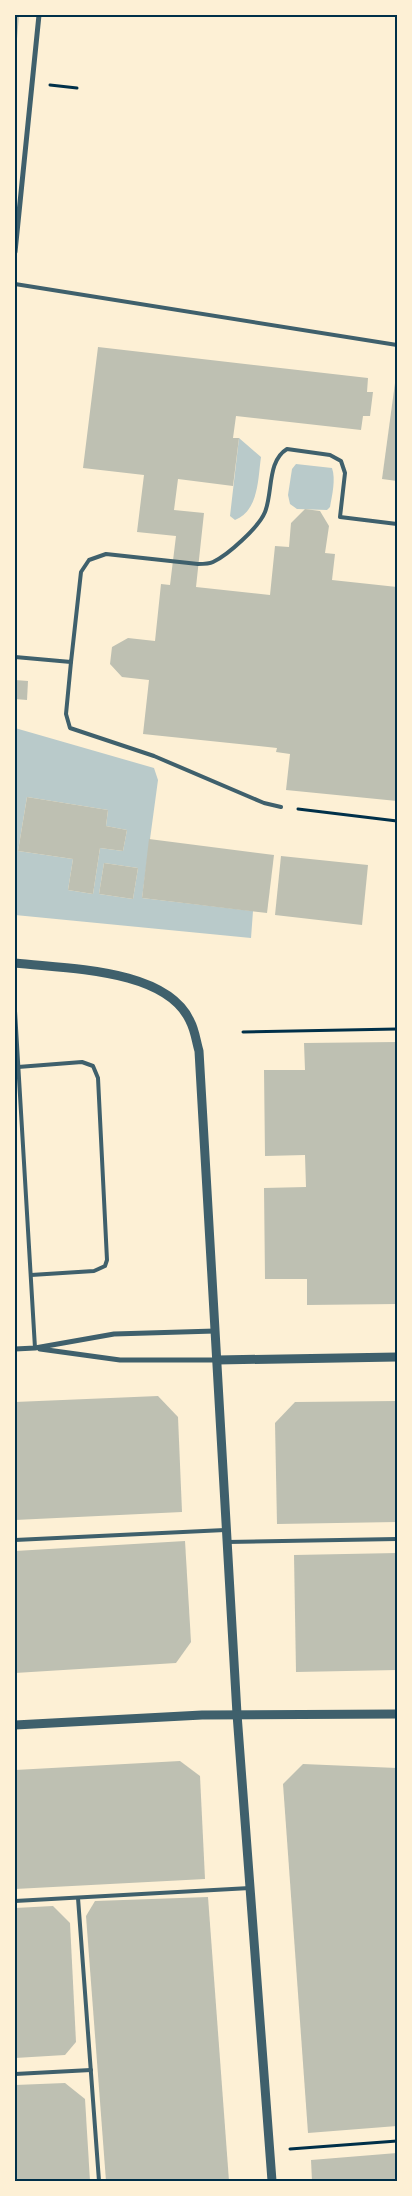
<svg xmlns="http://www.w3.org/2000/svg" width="412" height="2196" font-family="Karla,sans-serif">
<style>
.green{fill:#b9caca;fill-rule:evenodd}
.building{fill:#bec0b2}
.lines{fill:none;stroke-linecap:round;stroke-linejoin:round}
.path{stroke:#003049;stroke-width:3}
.service{stroke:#3f606c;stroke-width:4}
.minor{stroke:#3f606c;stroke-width:5}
.tertiary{stroke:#3f606c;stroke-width:9}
.neatline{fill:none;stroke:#003049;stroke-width:2}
</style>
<rect width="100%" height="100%" fill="#fdf0d5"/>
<g class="green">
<path d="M239 438 261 457C258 477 259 511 235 520L230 516Z"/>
<path d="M296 464 332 468C336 479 332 496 330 507L327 510 297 509 290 504 288 495 292 469Z"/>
<path d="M15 728 154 768 158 780 142 898 253 911 251 938 15 915ZM27 797 108 810 106 826 127 830 123 851 100 848 93 894 68 890 73 859 18 851ZM104 863 138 868 133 899 99 894Z"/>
</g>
<g class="building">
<polygon points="15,15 19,15 17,39 15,39"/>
<polygon points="98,347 368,378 367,392 373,392 370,416 363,416 361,430 236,416 233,438 239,438 233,486 178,479 174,510 204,513 196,587 270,595 275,546 289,547 291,523 305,509 320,511 329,526 325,553 335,554 332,580 397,587 397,801 286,790 290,754 276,752 277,748 143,734 149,680 122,677 110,664 112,647 128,638 155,641 161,584 170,585 176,536 137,532 144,475 83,468"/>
<polygon points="395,383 397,383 397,481 382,479"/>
<polygon points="15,680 28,681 27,700 15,699"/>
<polygon points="27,797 108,810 106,826 127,830 123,851 100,848 93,894 68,890 73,859 18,851"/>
<polygon points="149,839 274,855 267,913 142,898"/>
<polygon points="281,856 368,865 362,925 275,915"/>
<polygon points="104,863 138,868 133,899 99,894"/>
<polygon points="397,1042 397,1304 307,1305 307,1279 265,1279 264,1188 306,1187 305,1155 265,1156 264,1070 305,1070 304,1043"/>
<polygon points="158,1396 178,1417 182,1512 15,1520 15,1402"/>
<polygon points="397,1401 397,1522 277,1524 275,1423 295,1402"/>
<polygon points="185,1541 191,1642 176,1663 15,1673 15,1551"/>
<polygon points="397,1553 397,1670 296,1672 294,1555"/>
<polygon points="180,1761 200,1776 205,1879 15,1889 15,1770"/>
<polygon points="303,1764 397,1768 397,2126 308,2133 283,1784"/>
<polygon points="208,1897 229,2181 106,2181 86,1916 95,1901"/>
<polygon points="53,1906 70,1923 76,2042 65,2055 15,2058 15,1908"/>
<polygon points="65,2083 85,2099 90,2181 15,2181 15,2085"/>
<polygon points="397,2153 397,2181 312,2181 311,2160"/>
</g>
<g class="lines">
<g class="path">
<polyline points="50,85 77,88"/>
<polyline points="298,809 397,821"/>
<polyline points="243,1032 397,1029"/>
<polyline points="290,2149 397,2141"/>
</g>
<g class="service">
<polyline points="15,284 397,345"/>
<path d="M15 657 71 662 81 572 89 560 106 554 198 564C203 564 209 564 213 562 228 555 259 527 265 512 273 492 267 461 287 449L330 455 341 461 345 473 340 517 397 524"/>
<polyline points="71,662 66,714 70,728 154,756 264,803 281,807"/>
<polyline points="15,1011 35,1348"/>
<polyline points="18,1067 82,1062 93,1066 98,1078 107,1260 105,1266 94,1271 31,1275"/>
<polyline points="15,1540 225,1530"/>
<polyline points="227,1542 397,1539"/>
<polyline points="78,1898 99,2181"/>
<polyline points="15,1901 250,1888"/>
<polyline points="15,2074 91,2070"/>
</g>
<g class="minor">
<polyline points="15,252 39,15"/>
<polyline points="15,1349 35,1348 114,1334 215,1331"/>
<polyline points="40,1349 120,1360 217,1360"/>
</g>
<g class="tertiary">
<path d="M15 963C65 969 166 968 190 1021 195 1030 196 1041 199 1051L237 1714 272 2181"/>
<polyline points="217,1360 397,1357"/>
<polyline points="15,1725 202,1715 397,1714"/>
</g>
</g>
<rect width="412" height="2196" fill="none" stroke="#fdf0d5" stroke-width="32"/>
<rect x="16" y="16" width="380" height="2164" class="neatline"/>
</svg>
